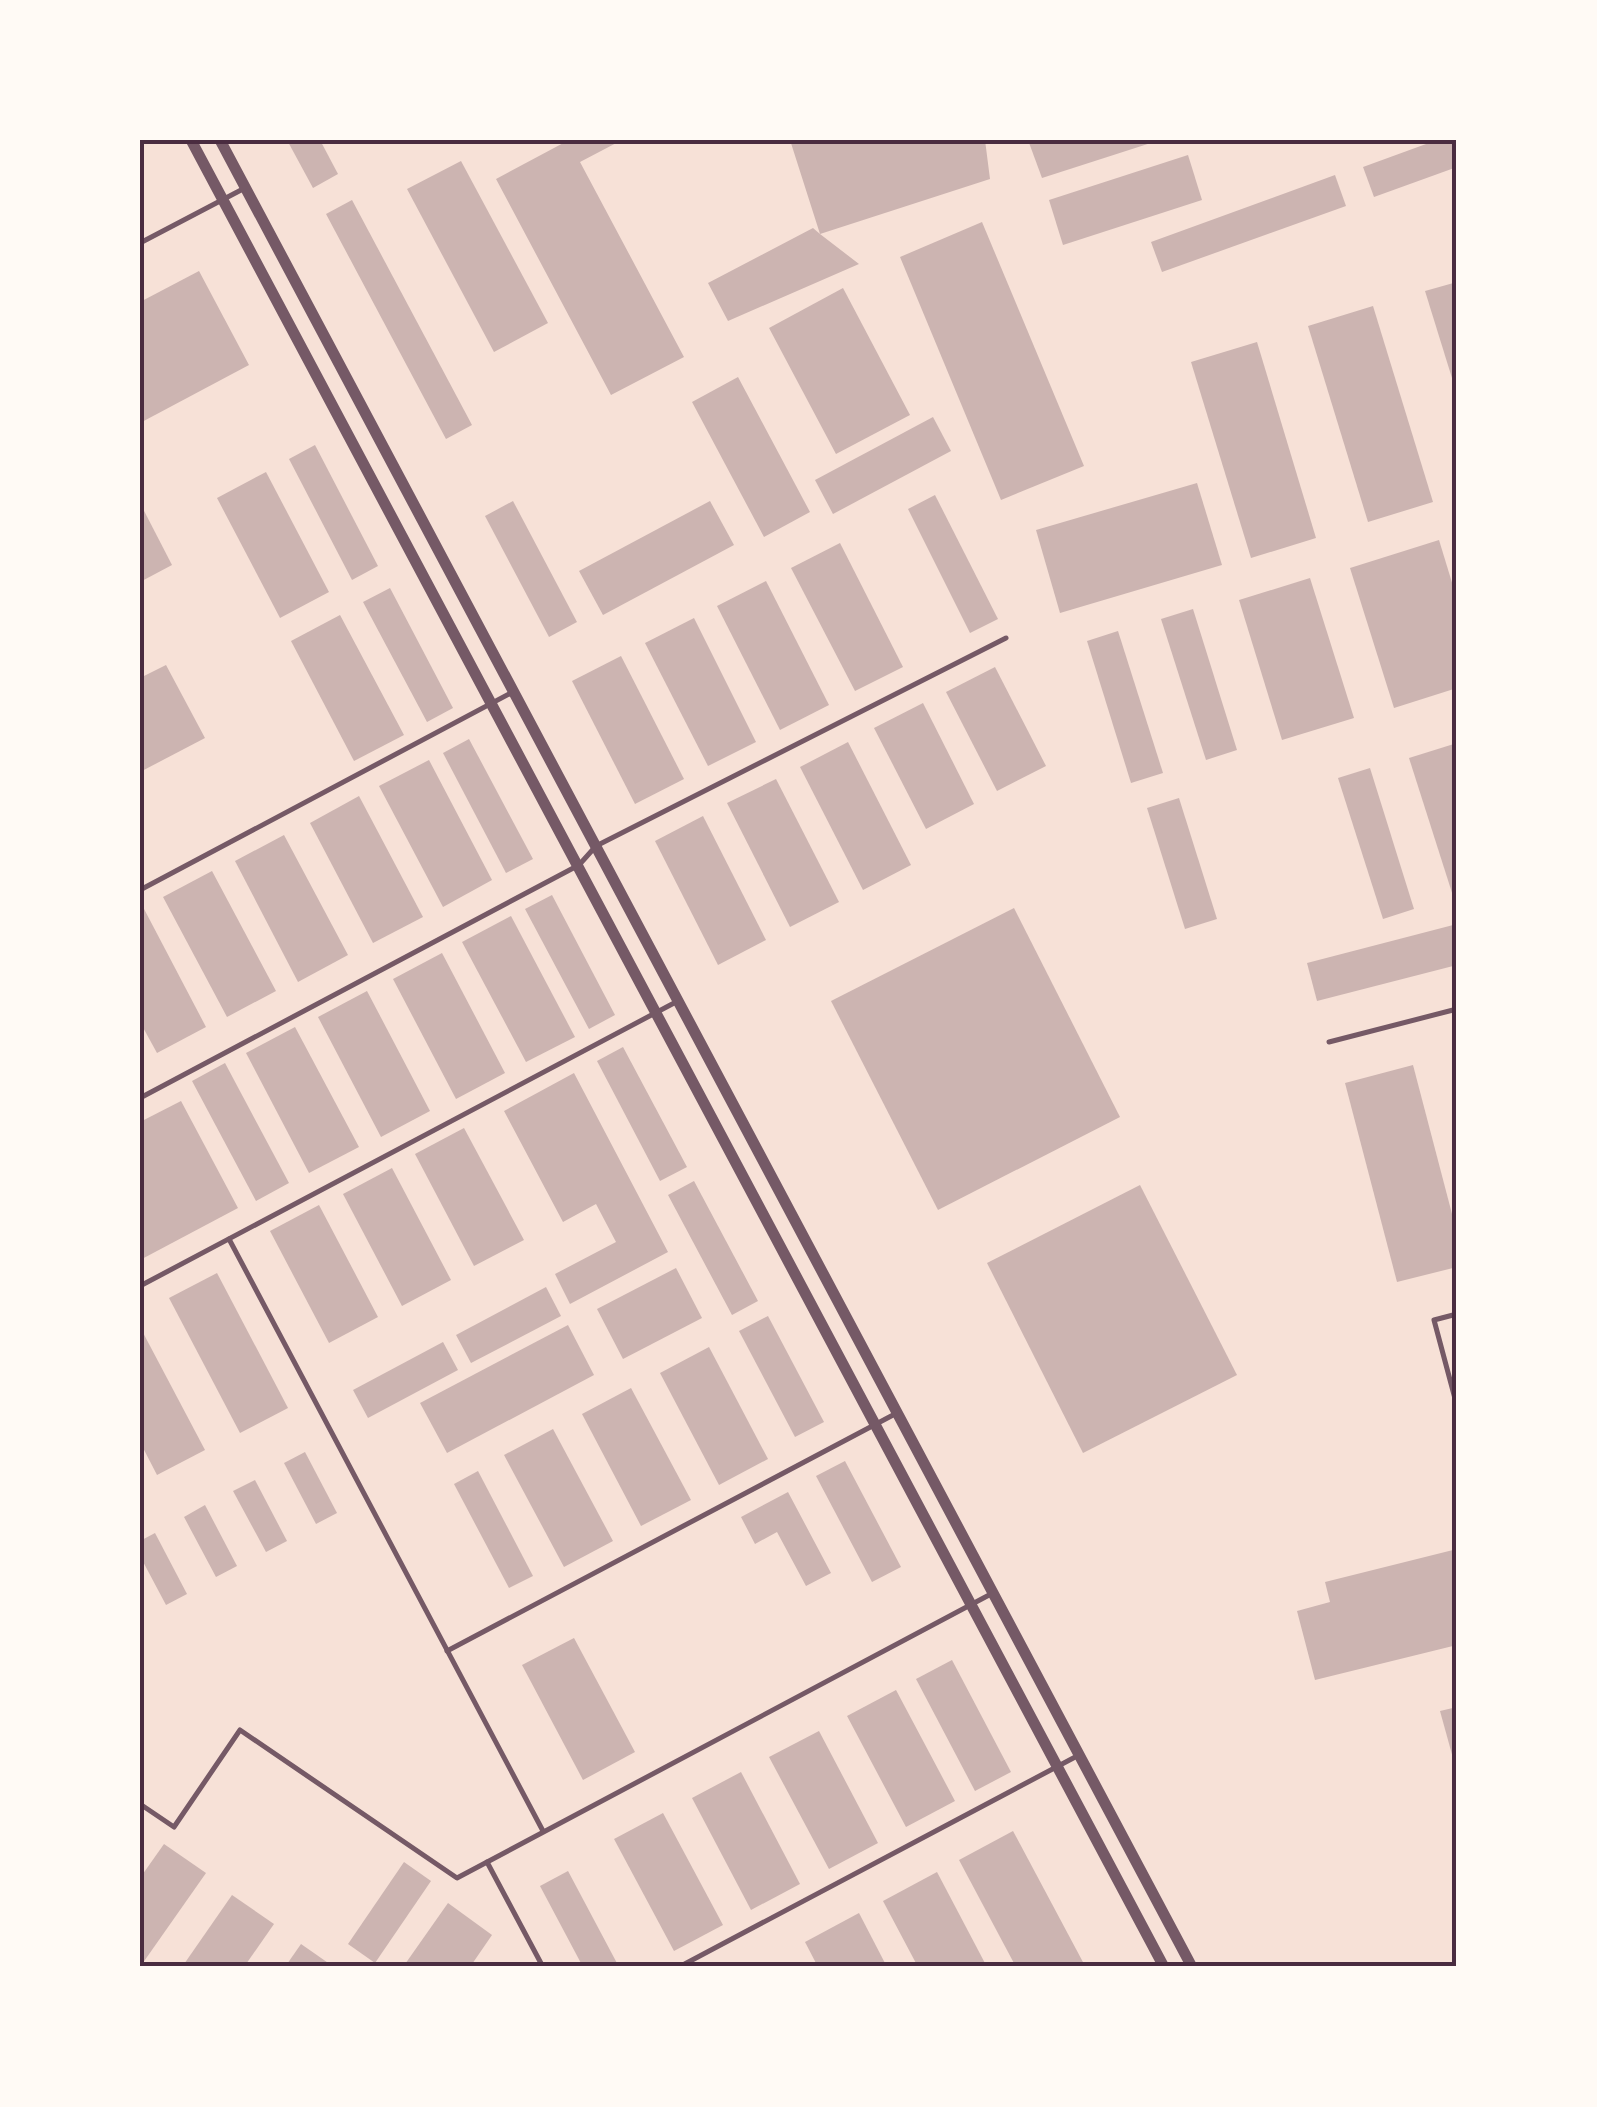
<svg xmlns="http://www.w3.org/2000/svg" width="1597" height="2107" font-family="Poppins,sans-serif">
<style>
.building{fill:#ccb4b1}
.lines{fill:none;stroke-linecap:round;stroke-linejoin:round}
.service{stroke:#755966;stroke-width:5}
.tertiary{stroke:#755966;stroke-width:11}
.neatline{fill:none;stroke:#4a2c40;stroke-width:4}
</style>
<rect width="100%" height="100%" fill="#f7e1d7"/>
<g class="building">
<polygon points="287,140 320,140 338,174 313,188"/>
<polygon points="569,140 622,140 580,162 684,357 611,395 496,179"/>
<polygon points="790,140 985,140 990,179 820,234 859,264 728,321 708,283 813,228 820,234"/>
<polygon points="1028,140 1157,140 1157,141 1042,178"/>
<polygon points="1437,140 1457,140 1457,167 1374,197 1363,167"/>
<polygon points="1188,155 1202,200 1063,245 1049,200"/>
<polygon points="461,161 548,323 494,352 407,189"/>
<polygon points="1335,175 1346,206 1162,272 1151,242"/>
<polygon points="352,200 472,425 446,439 326,214"/>
<polygon points="982,222 1084,466 1001,500 900,257"/>
<polygon points="199,271 249,365 140,423 140,302"/>
<polygon points="1457,282 1457,391 1456,391 1425,291"/>
<polygon points="843,288 910,415 836,454 769,328"/>
<polygon points="1373,306 1433,502 1368,522 1308,326"/>
<polygon points="1257,342 1316,538 1251,558 1191,362"/>
<polygon points="738,377 810,512 764,537 692,402"/>
<polygon points="933,417 951,451 833,514 815,480"/>
<polygon points="315,445 378,566 352,580 289,459"/>
<polygon points="266,472 329,592 280,618 217,498"/>
<polygon points="1197,483 1222,565 1060,613 1036,530"/>
<polygon points="935,495 998,619 970,633 908,509"/>
<polygon points="513,501 577,622 549,637 485,516"/>
<polygon points="710,501 734,545 603,615 579,571"/>
<polygon points="140,503 172,565 140,582"/>
<polygon points="1439,540 1457,599 1457,688 1394,708 1350,568"/>
<polygon points="840,543 903,667 855,691 791,568"/>
<polygon points="1310,578 1354,718 1282,740 1239,600"/>
<polygon points="766,581 829,705 780,730 717,606"/>
<polygon points="390,588 453,708 427,722 363,602"/>
<polygon points="1193,609 1237,750 1206,760 1161,619"/>
<polygon points="340,615 404,735 354,761 291,641"/>
<polygon points="694,618 756,742 708,766 645,643"/>
<polygon points="1118,631 1163,773 1131,783 1087,641"/>
<polygon points="621,656 684,779 635,804 572,681"/>
<polygon points="166,665 205,738 140,772 140,678"/>
<polygon points="995,667 1046,766 997,791 946,692"/>
<polygon points="923,703 974,804 926,829 874,728"/>
<polygon points="469,739 533,859 506,873 443,753"/>
<polygon points="848,742 911,865 863,890 800,767"/>
<polygon points="1457,743 1457,898 1454,899 1409,758"/>
<polygon points="429,760 492,880 443,907 379,786"/>
<polygon points="1370,768 1414,909 1383,919 1338,778"/>
<polygon points="776,779 839,902 790,927 727,803"/>
<polygon points="359,796 423,917 373,943 310,823"/>
<polygon points="1179,798 1217,919 1185,929 1147,808"/>
<polygon points="703,816 766,940 718,965 655,841"/>
<polygon points="284,835 348,955 298,982 235,861"/>
<polygon points="212,871 276,991 227,1017 163,897"/>
<polygon points="552,895 615,1015 589,1029 525,909"/>
<polygon points="143,907 206,1027 157,1053 140,1022 140,908"/>
<polygon points="1014,908 1120,1117 938,1210 831,1001"/>
<polygon points="511,916 575,1037 526,1062 462,942"/>
<polygon points="1457,924 1457,965 1317,1001 1307,963"/>
<polygon points="442,953 505,1073 456,1099 393,979"/>
<polygon points="367,991 430,1111 381,1137 318,1017"/>
<polygon points="295,1027 359,1147 309,1173 246,1053"/>
<polygon points="623,1047 687,1167 660,1181 597,1061"/>
<polygon points="225,1063 289,1183 256,1201 192,1081"/>
<polygon points="1413,1065 1457,1233 1457,1267 1397,1282 1345,1083"/>
<polygon points="574,1073 668,1252 570,1304 555,1274 616,1242 596,1204 563,1222 504,1111"/>
<polygon points="181,1101 238,1208 140,1260 140,1122"/>
<polygon points="464,1128 524,1240 474,1266 415,1154"/>
<polygon points="392,1168 451,1280 402,1306 343,1194"/>
<polygon points="694,1181 758,1301 732,1315 668,1195"/>
<polygon points="1140,1185 1237,1375 1083,1453 987,1263"/>
<polygon points="319,1205 378,1317 329,1343 270,1231"/>
<polygon points="676,1268 702,1318 623,1359 597,1309"/>
<polygon points="217,1273 288,1408 240,1433 169,1298"/>
<polygon points="546,1287 561,1316 471,1363 456,1335"/>
<polygon points="768,1316 824,1422 795,1437 739,1331"/>
<polygon points="568,1325 594,1375 447,1453 420,1403"/>
<polygon points="140,1327 205,1450 157,1475 140,1442"/>
<polygon points="443,1342 458,1370 368,1418 353,1390"/>
<polygon points="709,1347 768,1459 719,1485 660,1373"/>
<polygon points="631,1388 691,1500 641,1526 582,1414"/>
<polygon points="553,1429 613,1541 564,1567 504,1455"/>
<polygon points="305,1452 337,1513 316,1524 284,1463"/>
<polygon points="845,1461 901,1567 872,1582 816,1476"/>
<polygon points="478,1471 533,1576 509,1588 454,1484"/>
<polygon points="255,1480 287,1541 266,1552 233,1491"/>
<polygon points="788,1492 831,1573 806,1586 777,1532 755,1544 741,1517"/>
<polygon points="205,1505 237,1566 216,1577 184,1517"/>
<polygon points="155,1533 187,1594 166,1605 140,1556 140,1541"/>
<polygon points="1457,1549 1457,1645 1315,1680 1297,1611 1330,1602 1325,1582"/>
<polygon points="574,1638 635,1752 583,1780 522,1665"/>
<polygon points="952,1660 1011,1772 975,1791 916,1679"/>
<polygon points="896,1690 955,1801 906,1827 847,1716"/>
<polygon points="1457,1707 1457,1769 1456,1769 1440,1711"/>
<polygon points="819,1731 878,1843 829,1869 769,1757"/>
<polygon points="741,1772 800,1884 751,1910 692,1798"/>
<polygon points="663,1813 723,1925 674,1951 614,1839"/>
<polygon points="1013,1831 1084,1964 1079,1967 1016,1967 959,1860"/>
<polygon points="164,1844 206,1873 140,1967 140,1878"/>
<polygon points="404,1862 431,1881 375,1963 348,1944"/>
<polygon points="568,1871 619,1967 583,1967 540,1886"/>
<polygon points="937,1872 987,1967 918,1967 883,1901"/>
<polygon points="232,1895 274,1924 244,1967 182,1967"/>
<polygon points="448,1903 492,1935 470,1967 403,1967"/>
<polygon points="859,1913 887,1967 818,1967 805,1942"/>
<polygon points="301,1944 334,1967 285,1967"/>
</g>
<g class="lines">
<g class="service">
<polyline points="140,243 243,189"/>
<polyline points="140,890 511,693"/>
<polyline points="1329,1042 1457,1009"/>
<polyline points="140,1098 579,865 596,846 1006,638"/>
<polyline points="229,1239 543,1831"/>
<polyline points="140,1286 676,1002"/>
<polyline points="1457,1314 1434,1320 1457,1406"/>
<polyline points="447,1651 895,1414"/>
<polyline points="140,1804 174,1827 240,1730 457,1878 991,1594"/>
<polyline points="487,1862 543,1967"/>
<polyline points="679,1967 1079,1755"/>
</g>
<g class="tertiary">
<polyline points="191,140 1164,1967"/>
<polyline points="220,140 1192,1967"/>
</g>
</g>
<rect width="1597" height="2107" fill="none" stroke="#fffaf5" stroke-width="285"/>
<rect x="142" y="142" width="1312" height="1822" class="neatline"/>
</svg>
